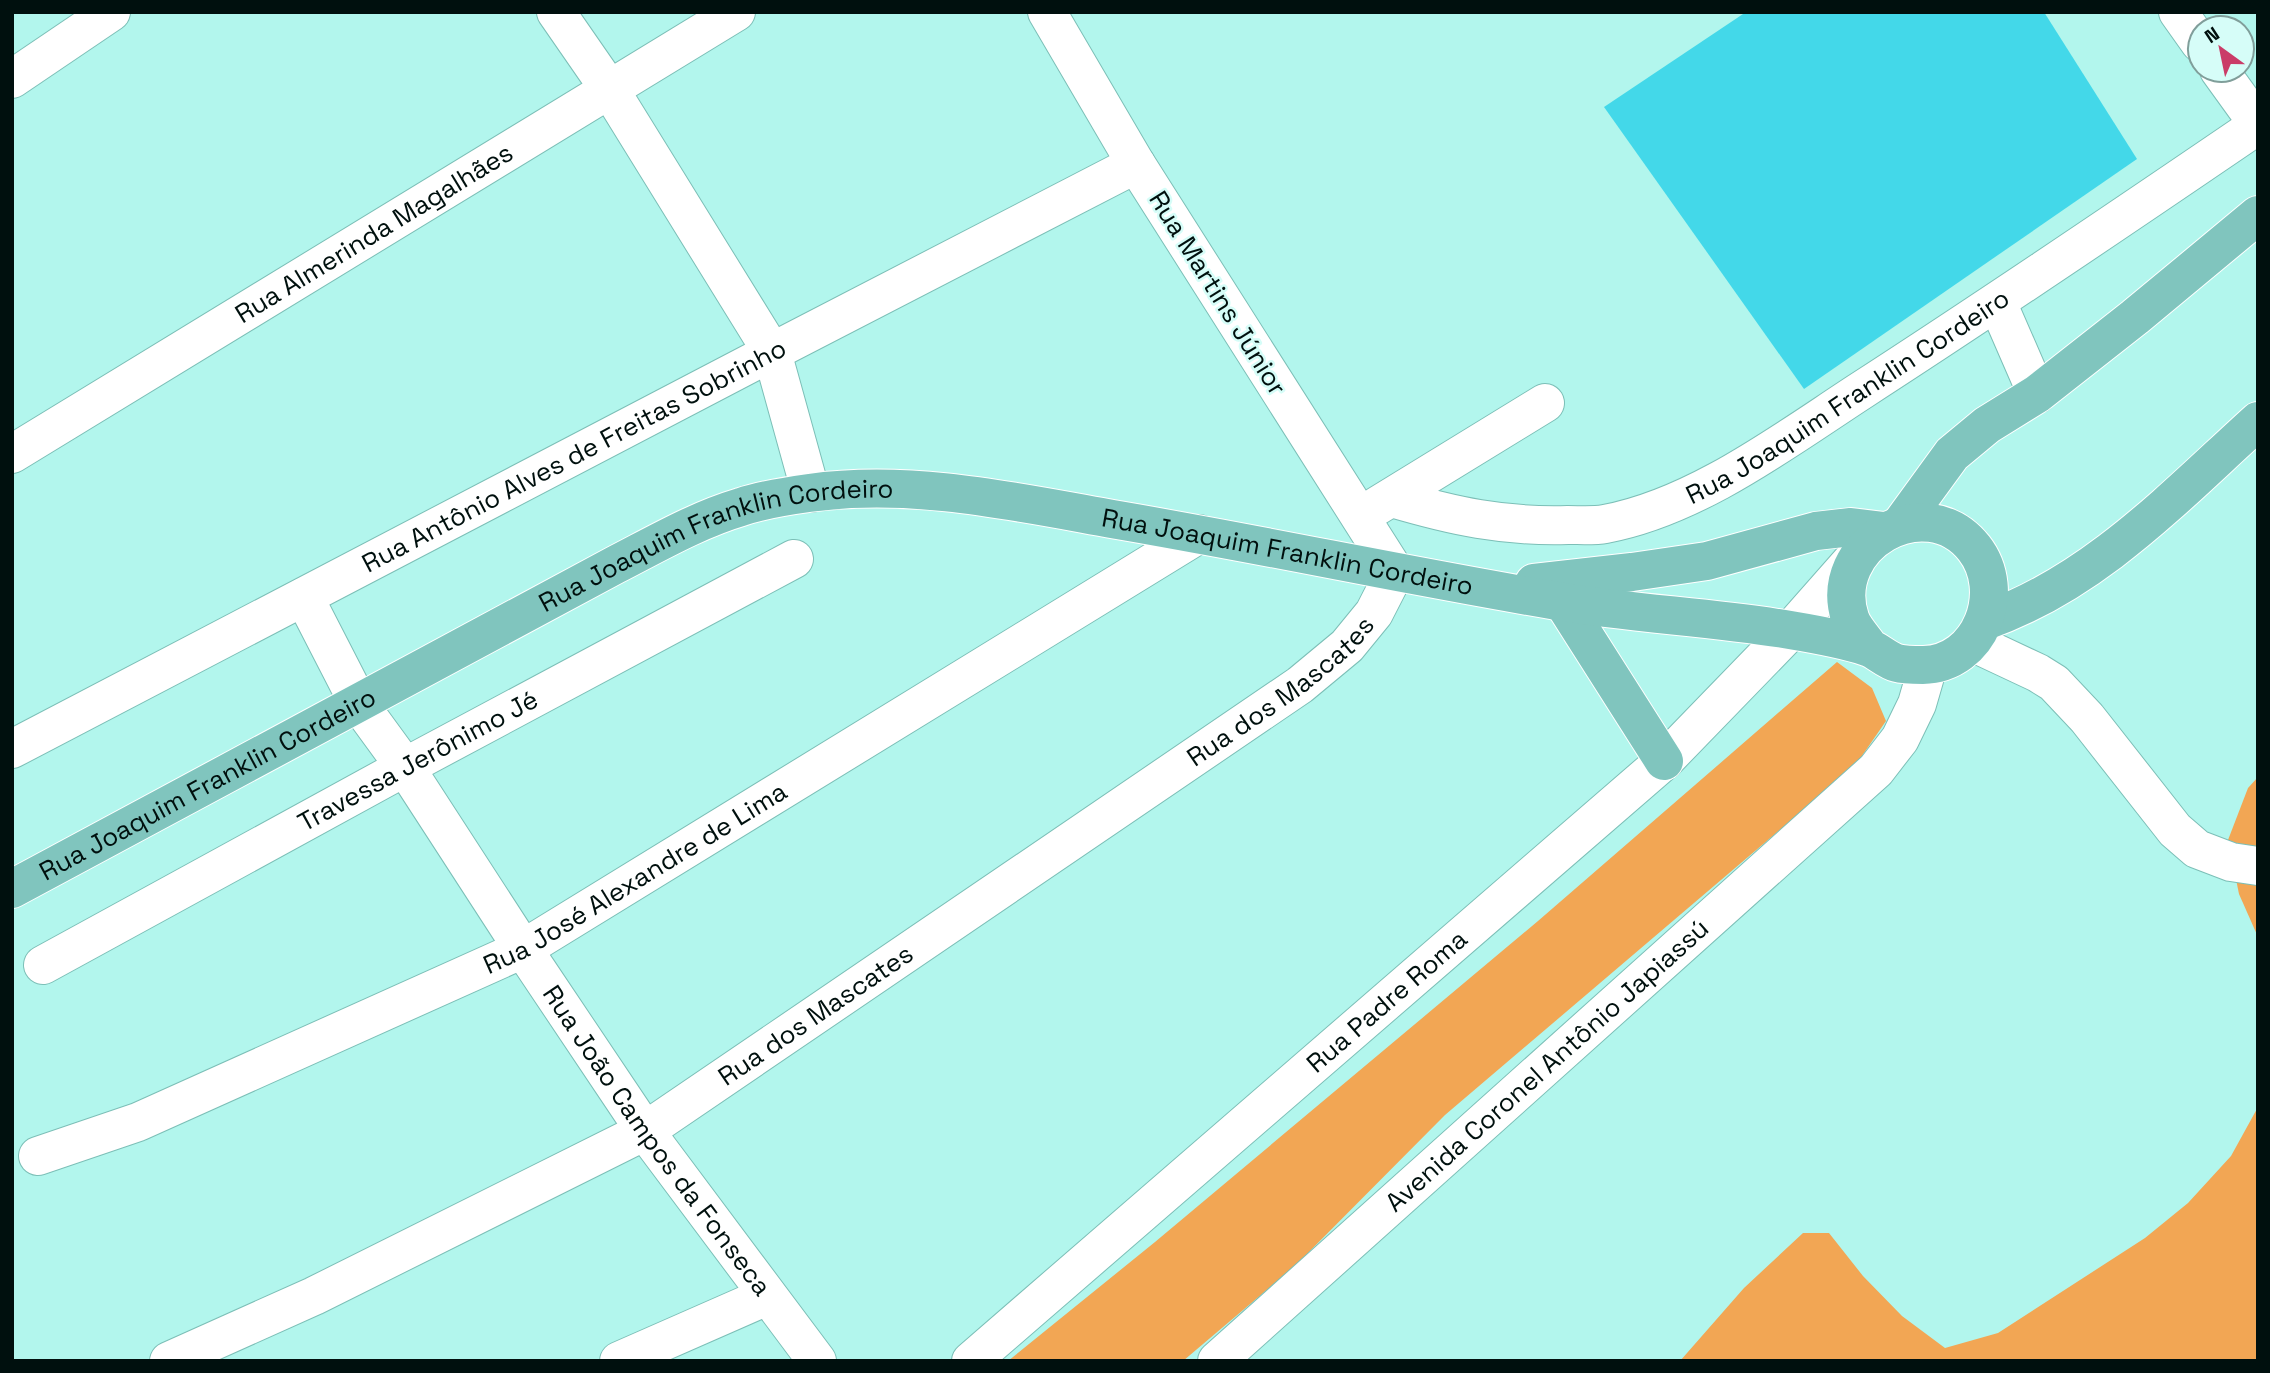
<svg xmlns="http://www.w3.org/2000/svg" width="2270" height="1373" font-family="'Space Grotesk',sans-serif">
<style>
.green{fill:#f2a654}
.building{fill:#43d8e9}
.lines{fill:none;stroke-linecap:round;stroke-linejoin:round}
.minor-casing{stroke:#7cbfb7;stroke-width:40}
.major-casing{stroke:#fff;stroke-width:40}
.minor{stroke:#fff;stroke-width:38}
.major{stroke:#80c5be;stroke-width:38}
.labels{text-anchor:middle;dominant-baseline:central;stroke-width:5;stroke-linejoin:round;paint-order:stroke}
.street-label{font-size:26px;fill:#00100e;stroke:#d6fdf8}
</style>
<rect width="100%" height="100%" fill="#b2f6ed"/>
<g class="green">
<polygon points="1837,662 1872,688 1886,721 1855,766 1445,1115 1295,1266 1183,1361 1008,1361 1155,1242 1538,921"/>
<polygon points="2258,777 2258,937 2239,894 2228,840 2248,788"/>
<polygon points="2258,1107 2258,1361 1680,1361 1744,1288 1803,1233 1829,1233 1863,1276 1902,1316 1945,1348 1998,1333 2145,1238 2188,1203 2231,1156"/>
</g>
<polygon class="building" points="1746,12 2044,12 2137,159 1804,389 1604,107"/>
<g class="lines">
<defs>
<g id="minor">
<polyline points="556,12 610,90 772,352 811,493"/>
<polyline points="2178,12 2200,43"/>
<polyline points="2219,70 2258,124"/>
<polyline points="12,79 111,12"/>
<polyline points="1997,302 2037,394"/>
<path id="s1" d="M12 454 736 12"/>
<path id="s2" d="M1392 498C1453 516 1504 527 1568 525 1580 525 1594 526 1605 524 1697 507 1785 440 1862 390 1995 304 2126 215 2258 125"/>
<polyline points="1377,506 1545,403"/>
<path id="s3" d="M304 597 359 704 405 767 523 949 645 1131 817 1361"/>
<polyline points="1972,642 2038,673 2054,683 2087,718 2175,830 2197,849 2231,862 2258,866"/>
<path id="s4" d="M12 749 772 352 1136 164"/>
<path id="s5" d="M43 965 405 767 794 559"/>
<path id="s6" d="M38 1156 138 1122 523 949 1199 534"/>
<path id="s7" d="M169 1361 314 1296 645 1131 1300 685 1347 646 1374 613 1395 572 1136 164 1047 12"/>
<polyline points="619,1361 767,1296"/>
<path id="s8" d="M971 1361 1664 761 1791 630 1858 554"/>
<path id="s9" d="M1217 1361 1876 770 1900 739 1917 704 1928 666"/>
</g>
<g id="major">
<polyline points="1901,524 1952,454 1987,425 2037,394 2135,317 2258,215"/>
<polyline points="1534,583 1632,572 1707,561 1816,531 1851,527 1884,531"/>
<polyline points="1563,602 1664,761"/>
<path d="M1985 621C2094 583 2174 497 2258 421"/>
<path id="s10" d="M12 889 615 565C656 544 697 520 741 507 762 500 787 496 809 493 911 479 1012 501 1112 519 1260 544 1408 576 1557 601 1634 614 1713 617 1790 630 1814 634 1844 639 1867 647 1877 650 1886 660 1897 663 1904 665 1916 665 1923 665 1981 664 2008 591 1974 548 1925 487 1826 545 1850 618 1853 628 1863 638 1869 647"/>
</g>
</defs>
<use href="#minor" class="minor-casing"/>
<use href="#major" class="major-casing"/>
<use href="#minor" class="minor"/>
<use href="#major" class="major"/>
</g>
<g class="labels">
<g class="street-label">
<text stroke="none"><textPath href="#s1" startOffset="424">Rua Almerinda Magalhães</textPath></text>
<text transform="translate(1218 293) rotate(58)">Rua Martins Júnior</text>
<text stroke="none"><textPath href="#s2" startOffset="492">Rua Joaquim Franklin Cordeiro</textPath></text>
<text stroke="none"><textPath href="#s4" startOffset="634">Rua Antônio Alves de Freitas Sobrinho</textPath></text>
<text stroke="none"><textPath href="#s10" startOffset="789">Rua Joaquim Franklin Cordeiro</textPath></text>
<text stroke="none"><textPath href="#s10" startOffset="1377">Rua Joaquim Franklin Cordeiro</textPath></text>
<text stroke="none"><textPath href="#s7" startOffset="1302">Rua dos Mascates</textPath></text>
<text stroke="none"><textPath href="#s5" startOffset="427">Travessa Jerônimo Jé</textPath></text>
<text stroke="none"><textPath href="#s10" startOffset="222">Rua Joaquim Franklin Cordeiro</textPath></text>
<text stroke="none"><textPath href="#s6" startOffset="660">Rua José Alexandre de Lima</textPath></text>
<text stroke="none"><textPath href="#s8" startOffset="550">Rua Padre Roma</textPath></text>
<text stroke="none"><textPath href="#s7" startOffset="735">Rua dos Mascates</textPath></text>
<text stroke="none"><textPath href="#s9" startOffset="443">Avenida Coronel Antônio Japiassú</textPath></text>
<text stroke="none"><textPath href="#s3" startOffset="649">Rua João Campos da Fonseca</textPath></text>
</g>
</g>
<rect width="2270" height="1373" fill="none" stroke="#00100e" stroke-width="28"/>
<g transform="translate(2221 49) rotate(327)"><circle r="33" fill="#d6fdf8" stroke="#809e9a" stroke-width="2"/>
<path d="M0-5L12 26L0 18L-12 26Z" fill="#ca3c68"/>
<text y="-10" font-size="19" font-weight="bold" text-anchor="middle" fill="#00100e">N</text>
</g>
</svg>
